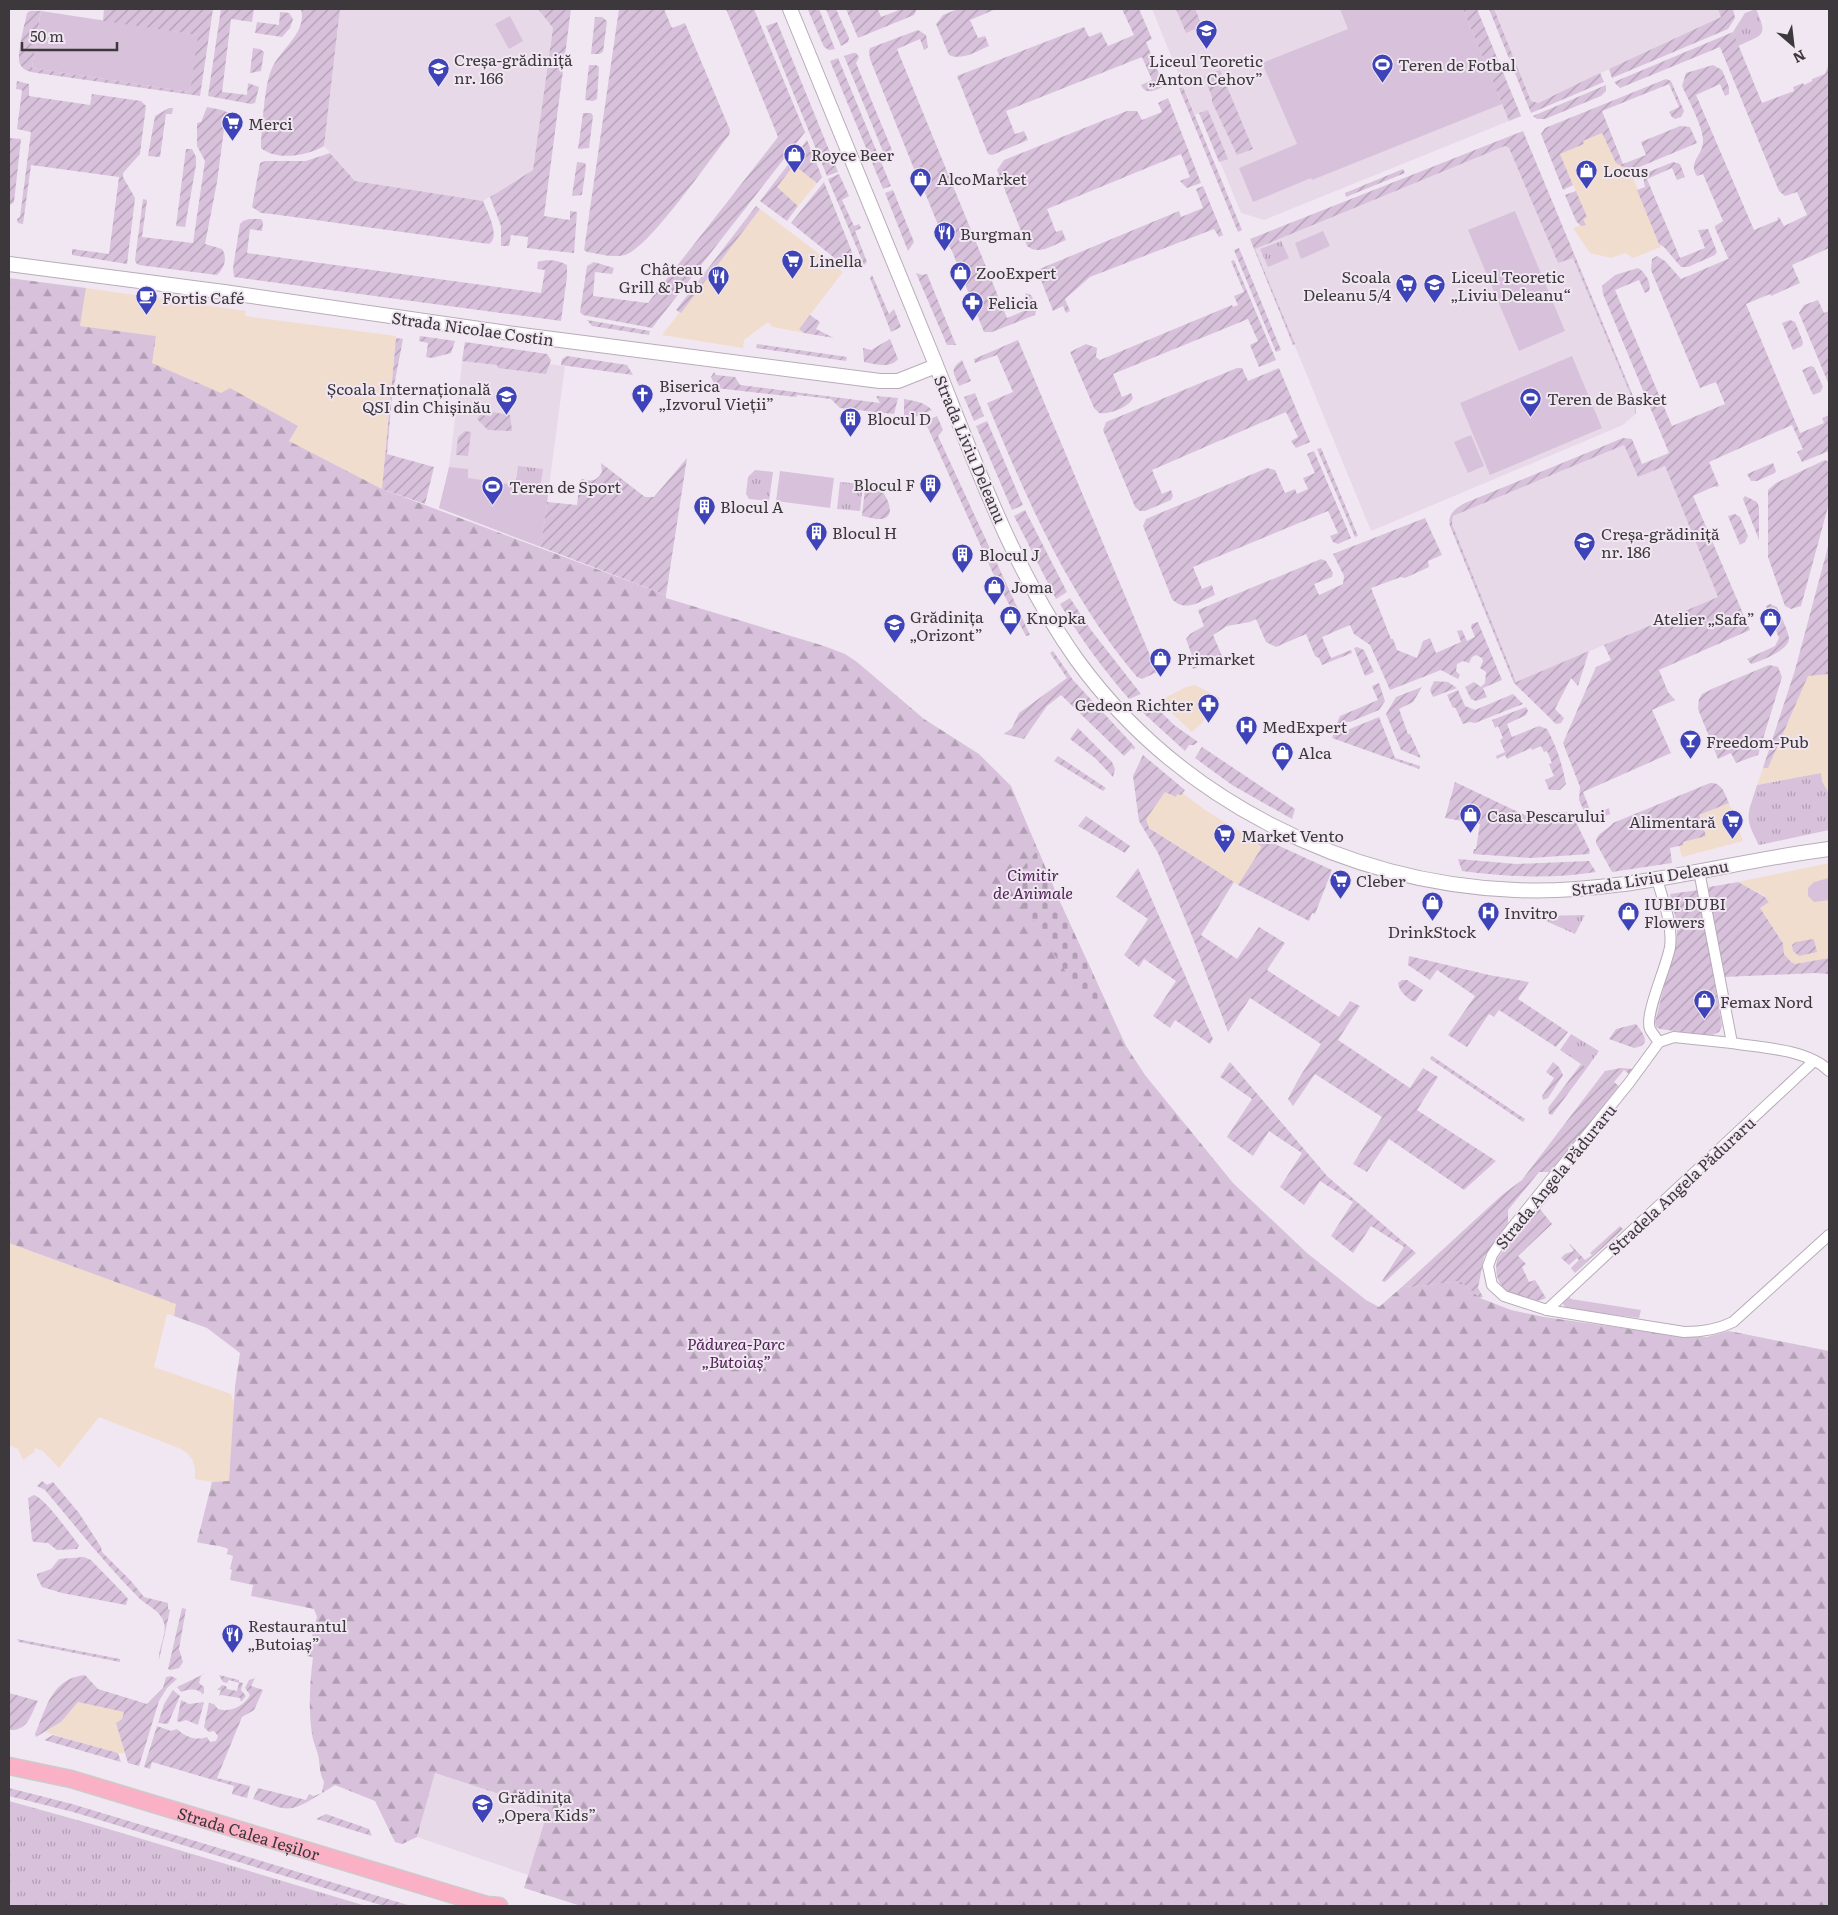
<svg xmlns="http://www.w3.org/2000/svg" width="1838" height="1915" font-family="Literata,serif">
<style>
.commercial{fill:#f1ddce}
.built{fill:#e8d9e9}
.grass{fill:#d8c1db}
.forest{fill:url(#forest-firs)}
.cemetery{fill:url(#cemetery-stones)}
.park{fill:url(#park-tufts)}
.garden{fill:url(#garden-furrows)}
.lines{fill:none;stroke-linecap:round;stroke-linejoin:round}
.minor-casing{stroke:#b7adb8;stroke-width:12}
.secondary-casing{stroke:#b7adb8;stroke-width:16}
.primary-casing{stroke:#cccbcc;stroke-width:19}
.minor{stroke:#fff;stroke-width:10}
.secondary{stroke:#fff;stroke-width:14}
.primary{stroke:#fbb1c5;stroke-width:16}
.labels{text-anchor:middle;dominant-baseline:central;stroke-width:4;stroke-linejoin:round;paint-order:stroke}
.poi-label{font-size:16px;fill:#3c383c;stroke:#f1e7f2;text-anchor:start}
.street-label{font-size:16px;fill:#3c383c;stroke:#f1e7f2}
.park-label{font-size:16px;font-style:italic;fill:#4f2256;stroke:#f1e7f2}
</style>
<defs>
<pattern id="forest-firs" width="22" height="20" patternUnits="userSpaceOnUse" patternTransform="scale(1.25)"><rect width="22" height="20" fill="#d8c1db"/><path d="M5 1l3.5 6h-7zM16 11l3.5 6h-7z" fill="#b09eb3"/></pattern>
<pattern id="cemetery-stones" width="16" height="16" patternUnits="userSpaceOnUse" patternTransform="scale(1.25)"><rect width="16" height="16" fill="#d8c1db"/><path d="M2 7V4a2 2 0 0 1 4 0v3zM10 15v-3a2 2 0 0 1 4 0v3z" fill="#b09eb3"/></pattern>
<pattern id="park-tufts" width="24" height="20" patternUnits="userSpaceOnUse" patternTransform="scale(1.25)"><rect width="24" height="20" fill="#d8c1db"/><path d="M3 7l-1-3M5 7V3M7 7l1-3M15 17l-1-3M17 17v-4M19 17l1-3" fill="none" stroke="#b09eb3"/></pattern>
<pattern id="garden-furrows" width="10" height="10" patternUnits="userSpaceOnUse" patternTransform="scale(1.25)"><rect width="10" height="10" fill="#d8c1db"/><path d="M-1 1l2-2M0 10L10 0M9 11l2-2" fill="none" stroke="#b09eb3"/></pattern>
</defs>
<rect width="100%" height="100%" fill="#f1e7f2"/>
<g class="commercial">
<polygon points="1602,133 1616,163 1630,171 1661,247 1633,258 1625,253 1611,258 1590,253 1573,228 1585,224 1583,219 1587,217 1560,154 1584,144 1583,141"/>
<polygon points="795,164 817,183 798,206 776,188"/>
<polygon points="760,209 843,272 799,329 804,333 773,327 768,322 744,340 743,348 662,335"/>
<polygon points="86,288 246,311 245,316 396,336 382,489 289,441 297,426 151,363 156,336 80,326"/>
<polygon points="1829,674 1829,794 1822,781 1820,773 1757,785 1763,768 1768,768 1808,676"/>
<polygon points="1195,685 1220,698 1202,723 1192,732 1159,701 1186,687"/>
<polygon points="1168,782 1205,810 1263,846 1238,885 1139,821"/>
<polygon points="1729,803 1743,841 1682,857 1679,846 1683,845 1683,842 1699,815"/>
<polygon points="1829,863 1829,958 1795,964 1791,963 1784,954 1783,942 1760,908 1769,902 1765,896 1738,882"/>
<polygon points="9,1243 177,1304 174,1316 167,1314 154,1367 231,1394 234,1403 229,1481 212,1482 195,1479 195,1467 192,1459 187,1453 181,1449 99,1417 59,1468 43,1451 35,1448 34,1452 23,1460 18,1449 9,1445"/>
<polygon points="78,1702 125,1712 122,1719 116,1723 125,1753 118,1753 45,1732 61,1722"/>
</g>
<g class="built">
<polygon points="340,9 538,9 553,28 533,170 483,201 355,181 324,146"/>
<polygon points="1152,9 1463,9 1509,121 1264,220 1241,213 1200,113 1195,115"/>
<polygon points="1494,9 1718,9 1721,17 1537,103 1531,101"/>
<polygon points="1505,146 1509,148 1558,263 1573,257 1634,403 1635,414 1623,425 1371,531 1255,249"/>
<polygon points="464,348 549,360 549,364 565,366 541,547 439,508 448,475"/>
<polygon points="1624,445 1638,476 1665,466 1718,597 1516,682 1452,524 1453,516"/>
<polygon points="435,1773 548,1810 528,1875 417,1837"/>
</g>
<g class="grass">
<polygon points="1340,9 1463,9 1502,104 1312,180 1311,178 1253,202 1239,168 1297,144 1262,63 1348,29"/>
<polygon points="41,11 199,35 190,92 32,68"/>
<polygon points="510,16 523,41 509,49 495,24"/>
<polygon points="1515,211 1565,331 1519,351 1468,230"/>
<polygon points="1323,231 1330,246 1301,259 1295,243"/>
<polygon points="1572,356 1602,428 1490,475 1460,403"/>
<polygon points="1471,435 1484,466 1468,473 1454,442"/>
<polygon points="449,467 468,469 468,478 515,485 515,490 548,495 541,547 439,508"/>
<polygon points="780,471 834,478 830,508 776,501"/>
<polygon points="1829,878 1829,900 1814,902 1808,896 1808,888 1814,882"/>
<polygon points="1568,1295 1571,1299 1641,1310 1639,1318 1569,1309 1565,1307 1563,1304"/>
</g>
<path class="forest" d="M9 278 86 288 80 326 156 336 152 363 221 393 230 388 298 426 289 441 382 489 666 595V598L824 646 845 654 857 662 924 719 979 754 1011 786 1059 900 1126 1046 1145 1075 1233 1183 1307 1253 1366 1300 1379 1307 1403 1286 1412 1287 1460 1281 1480 1298 1511 1310 1544 1317 1686 1337H1707L1729 1331 1829 1351V1906H581L524 1888 548 1810 435 1773 417 1837 402 1844 395 1842 375 1801 335 1785 322 1793 324 1782C320 1774 320 1769 319 1760 318 1751 313 1743 312 1734 308 1708 310 1682 313 1657L307 1656 317 1617 314 1609 251 1596 253 1585 230 1580 232 1570 230 1569 233 1556 227 1554 228 1549C222 1545 206 1545 197 1542L212 1482 229 1481 235 1386 240 1353 207 1328 174 1316 176 1304 9 1243Z"/>
<path class="cemetery" d="M1038 850 1059 900 1106 1002 1096 1008C1060 972 1037 925 1011 881Z"/>
<g class="park">
<path d="M1756 9C1768 37 1764 34 1738 46L1733 32 1745 13Z"/>
<polygon points="1281,241 1289,258 1268,267 1260,249"/>
<polygon points="518,466 543,469 539,494 515,490"/>
<polygon points="755,470 773,472 769,501 749,499 746,494 748,477"/>
<polygon points="840,482 863,484 860,511 837,509"/>
<path d="M1821 773 1822 781 1829 794V830L1759 845C1743 816 1748 815 1757 785Z"/>
<polygon points="1585,915 1575,934 1539,918 1539,916"/>
<polygon points="1571,1034 1599,1051 1587,1068 1560,1050"/>
<polygon points="9,1801 95,1825 366,1906 9,1906"/>
</g>
<g class="garden">
<path d="M104 9H213L200 96 37 73C31 72 23 71 20 64 16 56 25 23 27 13L30 11H41L32 68 190 92 198 35 103 21Z"/>
<polygon points="221,9 254,9 252,22 231,19 222,92 247,95 248,83 259,87 255,103 251,104 208,96"/>
<path d="M301 9H340L324 146C308 156 276 161 261 148V142C263 122 264 83 273 66 283 47 307 32 301 9Z"/>
<polygon points="538,9 571,9 544,216 570,220 570,211 577,212 574,253 527,248 528,237 511,235 509,246 501,246 501,226 490,197 533,170 553,28"/>
<path d="M619 9H664L672 28 685 23 730 130 729 135C710 159 649 248 625 255 613 258 599 254 587 252L584 250Z"/>
<polygon points="726,9 754,9 805,132 652,328 583,315 580,312 587,266 594,262 614,268 612,274 595,272 593,296 648,303 778,137"/>
<polygon points="812,9 819,9 835,49 829,50 824,47 808,10"/>
<polygon points="826,9 836,9 849,38 848,42 841,46"/>
<polygon points="846,9 878,9 881,17 902,9 917,9 914,15 858,38"/>
<path d="M958 9H996L970 20 978 38 985 36 989 46C977 51 962 61 949 55L936 24 943 15Z"/>
<path d="M1122 9H1139L1152 39 1146 42 1164 86C1156 90 1146 96 1141 85L1152 80 1142 57 1006 111 1015 134 1024 131 1028 140 992 155 988 154 957 76 1084 27 1089 37 1101 32 1108 46 1134 35Z"/>
<polygon points="1176,9 1195,9 1202,26 1186,33"/>
<polygon points="1463,9 1477,9 1521,116 1509,121"/>
<polygon points="1489,9 1494,9 1531,101 1538,103 1600,73 1604,82 1531,113"/>
<polygon points="1718,9 1733,9 1735,18 1728,29 1612,78 1609,69 1721,17"/>
<polygon points="280,12 289,13 293,19 290,28 282,37 255,33 257,22 279,25"/>
<polygon points="595,17 602,17 607,21 603,52 599,54 591,54"/>
<polygon points="777,22 838,172 827,176 766,26"/>
<polygon points="918,30 926,35 928,47 924,50 920,39 897,49 1007,318 1031,308 1025,293 1031,295 1037,307 1035,315 992,332 984,332 952,251 949,246 947,247 919,178 923,176 922,173 916,174 870,59 869,51 870,48"/>
<path d="M1733 32 1762 103 1794 91 1793 87 1803 83 1804 85 1812 81V79L1825 74 1829 64V108L1828 109 1829 112V248L1792 265 1800 283 1771 296 1770 294 1746 304 1800 433 1824 423 1822 418 1829 415V451L1802 462 1797 452 1803 449 1792 425 1709 462 1719 486 1716 487 1715 486 1693 496 1750 630 1659 670 1668 692 1675 700 1652 710 1671 753 1583 792 1592 815 1609 808 1610 814 1593 821 1588 820 1579 800 1580 787 1563 743 1596 667 1611 660 1604 645 1718 597 1665 466 1638 477 1624 445 1453 516 1452 524 1516 682 1589 651 1578 686 1571 678 1555 709 1564 718 1561 723 1556 724 1514 683 1450 526C1447 514 1456 508 1465 503L1623 438 1632 439 1642 464 1669 453 1603 294 1602 286 1615 275 1638 268C1645 272 1652 283 1649 291L1645 293 1639 280 1615 290 1672 426 1725 404 1716 382 1700 388 1651 270 1652 259 1657 256 1665 261 1681 279 1730 258H1728L1715 228V226L1723 221 1703 174 1697 176C1687 162 1704 155 1703 140 1703 127 1688 99 1682 86L1686 73 1713 65 1722 70 1729 87V94L1725 96 1720 84 1696 95 1754 230 1778 220 1777 218 1779 217 1784 226 1807 215 1797 192 1785 196 1779 191 1720 47 1620 88 1614 82Z"/>
<polygon points="253,48 260,49 264,52 261,71 250,73"/>
<polygon points="853,53 856,53 859,57 856,63 892,150 884,154 844,56"/>
<polygon points="838,58 891,186 883,189 830,61"/>
<polygon points="589,65 596,65 599,67 597,99 593,101 585,100"/>
<polygon points="1220,70 1253,149 1237,155 1212,102 1212,97 1204,77"/>
<polygon points="1666,79 1671,81 1684,111 1681,117 1675,119 1672,117 1669,112 1679,107 1669,84 1602,111 1623,164 1646,155 1641,142 1680,126 1690,127 1697,143 1630,171 1616,163 1602,133 1583,141 1584,144 1560,154 1573,185 1563,190 1541,134 1545,128"/>
<polygon points="17,81 29,84 29,96 90,105 92,94 141,101 146,106 140,154 123,173 123,177 135,198 127,264 72,255 72,249 109,254 119,177 31,165 23,224 18,223 17,219 20,217 31,132 17,129 22,90 16,89"/>
<polygon points="1606,85 1606,91 1601,96 1545,119 1537,119 1533,116"/>
<polygon points="1183,87 1242,230 1238,232 1179,88"/>
<path d="M1168 98 1201 183 1187 188 1180 181 1190 177 1181 154 1047 209 1056 232 1062 230 1066 240C1053 245 1039 256 1027 246L997 170 1004 160 1127 111H1137L1142 120 1162 112 1158 103Z"/>
<path d="M207 107 222 110 229 113 228 122H225L217 182 205 244 222 249C228 258 224 268 217 275L139 265 136 263 135 260 143 199 147 200 142 237 193 243 205 161 197 146V123L201 122Z"/>
<polygon points="169,108 173,108 172,114 166,114 160,157 148,156 155,116"/>
<polygon points="1208,110 1228,159 1219,162 1199,113"/>
<polygon points="583,113 591,113 593,116 589,148 578,149"/>
<polygon points="1523,131 1636,403 1636,413 1625,426 1635,414 1634,403 1573,258 1558,263 1509,148 1505,146 1255,249 1295,344 1293,345 1250,239"/>
<polygon points="9,138 21,139 14,202 9,206"/>
<polygon points="807,140 822,177 817,183 794,165 777,187 798,206 787,221 760,201"/>
<polygon points="186,149 192,149 196,157 196,165 185,227 176,226"/>
<path d="M330 153 355 181 483 201C487 211 501 237 489 244L272 214 261 213 252 207 260 163 265 161H306Z"/>
<polygon points="577,162 585,163 586,166 582,195 572,196"/>
<polygon points="1673,162 1680,164 1685,177 1677,180 1672,168 1647,179 1680,258 1705,248 1698,230 1708,229 1717,252 1715,255 1688,267 1681,267 1664,247 1659,244 1637,190 1645,187 1643,176 1646,173"/>
<polygon points="1403,169 1405,173 1346,197 1345,193"/>
<polygon points="839,174 849,196 842,200 854,226 859,224 861,228 855,231 867,262 864,265 828,179"/>
<polygon points="824,182 852,252 842,264 791,223"/>
<polygon points="1203,186 1223,235 1219,237 1214,229 1090,277 1065,299 1070,311 1066,313 1063,306 1053,311 1037,270 1179,211 1181,217 1203,208 1196,189"/>
<polygon points="893,190 914,242 908,251 885,193"/>
<polygon points="1576,191 1587,217 1583,219 1586,225 1581,226 1576,221 1565,195"/>
<polygon points="756,206 760,209 681,313 676,310"/>
<path d="M249 219H261L263 222 262 231 250 229 247 253 541 293 545 270 537 269 538 262C547 259 559 260 567 265V277L561 321 234 277 233 268 240 224 243 221Z"/>
<polygon points="1239,248 1281,350 1276,352 1234,250"/>
<path d="M1234 260 1276 360 1259 367 1250 345 1258 341 1248 319 1113 374 1122 397 1131 393 1133 398C1129 407 1109 415 1099 413L1094 408 1070 352 1086 344 1097 348 1096 357 1100 360 1232 305 1233 307 1238 305 1234 296 1244 292 1231 261Z"/>
<polygon points="916,273 922,275 927,274 956,345 947,345"/>
<polygon points="872,275 889,314 894,309 901,327 891,332 870,278"/>
<polygon points="1818,300 1824,313 1829,311 1829,385 1799,313 1804,305"/>
<polygon points="810,315 820,322 816,329 834,338 804,333 799,329"/>
<polygon points="587,320 650,331 649,335 592,326"/>
<polygon points="1790,320 1795,322 1803,342 1802,346 1793,350 1782,323"/>
<polygon points="420,336 455,341 451,353 432,358 426,357 428,343 419,341"/>
<polygon points="396,338 403,339 392,396 387,454 434,467 425,504 382,489"/>
<path d="M890 339 898 359C890 369 876 364 864 362L863 348 871 350Z"/>
<path d="M1018 340 1157 672 1142 679 1137 677C1069 597 1027 500 987 403L1013 392 997 355 975 363 974 359Z"/>
<polygon points="465,342 547,354 551,360 546,374 498,368 497,365 462,361"/>
<polygon points="757,344 847,357 846,361 756,348"/>
<polygon points="567,356 627,365 633,375 561,365 562,359"/>
<path d="M962 360 971 381 959 386C954 373 949 369 962 360Z"/>
<polygon points="1811,366 1814,367 1823,387 1820,392 1813,395 1802,370"/>
<polygon points="1237,368 1242,368 1248,381 1279,368 1310,442 1296,448 1291,441 1298,437 1286,412 1152,470 1162,494 1171,490 1173,496 1171,500 1145,511 1140,511 1135,507 1103,430 1106,422"/>
<polygon points="714,372 716,375 735,377 740,385 880,403 876,396 898,398 894,414 840,408 831,399 797,395 796,397 716,388 711,377"/>
<polygon points="975,393 984,416 974,421 964,397"/>
<path d="M904 399C915 401 924 402 932 410L915 417 904 416Z"/>
<polygon points="492,412 510,415 512,431 488,430 477,419 480,415 491,416"/>
<polygon points="937,416 943,430 938,436 1030,635 1026,636 996,580 928,428 923,423"/>
<polygon points="987,421 1023,505 1012,510 976,426"/>
<polygon points="465,431 471,432 468,456 456,455 458,437"/>
<polygon points="1321,448 1358,536 1355,537 1317,449"/>
<path d="M1314 451 1351 538 1338 544 1333 542 1330 536 1338 533 1328 511 1193 567 1202 589 1212 585 1215 595C1201 601 1185 613 1172 599L1143 526 1146 519 1267 468 1275 470 1285 493 1295 489 1297 494 1308 489 1303 478 1315 473 1307 454Z"/>
<path d="M687 458 666 595 541 547 547 502 577 505 580 481 582 479C592 482 597 481 602 472L601 463 645 497H654Z"/>
<polygon points="1825,460 1829,462 1829,503 1801,606 1791,609 1785,606 1768,557 1768,490 1776,483"/>
<polygon points="1773,463 1776,471 1775,473 1757,481 1751,481 1747,474"/>
<path d="M866 479C869 481 873 483 876 485 884 490 897 513 885 518 880 521 868 517 862 516Z"/>
<polygon points="1745,496 1757,502 1759,507 1759,540 1743,499"/>
<polygon points="1025,510 1067,592 1056,599 1014,516"/>
<polygon points="1735,514 1740,517 1748,536 1745,542 1740,545 1728,516"/>
<polygon points="1425,518 1442,555 1428,561 1429,567 1405,578 1401,577 1371,588 1391,639 1393,639 1397,650 1417,658 1423,641 1430,638 1436,653 1461,642 1457,631 1462,630 1467,641 1475,637 1471,627 1472,624 1478,622 1502,680 1483,688 1487,697 1476,701 1471,699 1465,687 1474,682 1481,687 1485,683 1486,672 1480,668 1483,661 1482,658 1476,655 1472,657 1469,663 1463,661 1457,664 1456,671 1460,675 1458,679 1441,670 1390,690 1370,645 1354,634 1350,625 1322,637 1331,658 1351,650 1352,653 1322,665 1319,658 1315,656 1306,634 1276,647 1266,642 1256,619 1250,622 1227,626 1213,635 1222,656 1193,669 1190,663 1194,661 1186,639 1190,634 1204,626 1198,610 1321,559 1326,561 1333,573 1332,577 1314,584 1319,595 1343,584 1344,576 1333,554"/>
<polygon points="1829,543 1829,674 1808,676 1768,768 1763,768 1795,670"/>
<path d="M1070 598 1091 630 1141 694 1129 699C1103 669 1080 638 1060 604Z"/>
<path d="M1770 604 1777 607C1781 616 1787 628 1789 638 1790 650 1761 661 1751 664L1747 659 1775 646 1779 638 1766 606Z"/>
<polygon points="1357,647 1364,650 1374,672 1365,676 1354,648"/>
<polygon points="1053,651 1073,680 1135,747 1134,750 1132,748 1124,756 1061,695 1047,706 1024,739 1004,734 1012,728 1019,713 1067,678 1050,653"/>
<polygon points="1769,665 1778,667 1782,677 1758,755 1736,763 1731,753 1718,759 1698,709 1699,699 1702,694 1714,688"/>
<polygon points="1434,681 1448,682 1457,688 1433,697 1430,690"/>
<polygon points="1379,683 1385,701 1379,710 1350,722 1337,723 1340,716 1378,700 1372,686"/>
<polygon points="1422,687 1413,702 1399,709 1408,734 1410,734 1421,758 1401,750 1386,714 1396,697"/>
<polygon points="1458,690 1465,706 1475,710 1513,694 1523,704 1475,723 1469,722 1463,724 1455,707 1453,708 1447,695"/>
<polygon points="1146,702 1152,703 1174,725 1198,742 1194,745 1189,745 1185,751 1140,710 1140,707"/>
<path d="M1526 707 1528 711 1526 715 1507 724 1512 737 1539 726 1547 729C1557 747 1562 764 1566 784L1560 790H1549L1545 780 1554 776 1549 764 1552 763 1547 751 1544 752 1541 746 1532 750 1531 748 1507 759 1505 755 1497 759 1496 756 1505 752 1500 740 1503 738 1498 726 1495 728 1492 720Z"/>
<polygon points="1379,717 1395,758 1420,766 1419,769 1332,738 1335,730 1345,731"/>
<polygon points="1078,728 1112,762 1115,769 1113,777 1095,758 1070,739"/>
<polygon points="1202,747 1295,809 1292,819 1232,785 1195,758"/>
<polygon points="1143,755 1185,790 1181,795 1177,794 1176,797 1165,792 1146,819 1149,828 1234,882 1201,935 1237,959 1259,927 1285,943 1267,970 1339,1017 1350,1001 1360,1006 1338,1040 1410,1088 1423,1068 1438,1077 1417,1110 1496,1161 1464,1190 1389,1139 1367,1172 1353,1164 1382,1117 1315,1074 1293,1106 1288,1099 1299,1078 1321,1044 1250,998 1228,1032 1192,936 1158,853 1139,821 1133,776"/>
<polygon points="1058,756 1106,788 1103,791 1054,761"/>
<path d="M1455 782 1535 820C1543 814 1563 809 1572 814L1590 851 1589 854 1531 858 1473 854 1474 849H1476L1480 824 1445 818Z"/>
<path d="M1710 783C1722 782 1725 794 1729 803L1699 815 1706 836 1683 842V845L1670 848 1672 863 1612 872 1596 843C1596 832 1607 831 1613 823Z"/>
<polygon points="1086,816 1130,846 1125,853 1078,826"/>
<polygon points="1244,830 1332,870 1315,914 1312,913 1309,921 1238,885 1262,847 1243,834"/>
<path d="M1458 859 1516 864 1589 861 1596 872C1551 879 1507 877 1462 871Z"/>
<polygon points="1138,868 1213,1039 1210,1044 1175,1020 1170,1028 1153,1016 1176,981 1144,959 1139,967 1124,955 1148,919 1116,897"/>
<polygon points="1738,882 1765,897 1769,902 1760,908 1783,943 1784,954 1791,962 1795,964 1829,958 1829,974 1815,973 1725,977 1708,891 1709,887"/>
<polygon points="1699,890 1722,1026 1719,1032 1710,1036 1660,1029 1656,1027 1655,1022 1677,935 1677,924 1670,894"/>
<polygon points="1813,939 1814,940 1817,952 1799,956 1793,951 1792,945 1796,942"/>
<polygon points="1409,956 1489,975 1529,982 1518,999 1568,1032 1556,1047 1499,1010 1494,1017 1489,1014 1467,1047 1448,1035 1475,996 1437,970 1430,980 1408,965"/>
<path d="M1402 980H1407L1423 990 1415 1002C1407 999 1399 991 1398 983Z"/>
<path d="M1636 1024C1643 1033 1653 1045 1634 1048L1609 1039 1616 1029Z"/>
<polygon points="1432,1056 1525,1119 1523,1122 1430,1059"/>
<polygon points="1230,1062 1327,1176 1416,1253 1385,1282 1382,1281 1404,1247 1371,1226 1353,1253 1331,1236 1353,1202 1320,1181 1304,1205 1280,1187 1302,1153 1269,1131 1253,1156 1227,1137 1252,1099 1220,1077"/>
<polygon points="1553,1062 1559,1067 1563,1075 1548,1098 1543,1100 1542,1096 1554,1078 1546,1072"/>
<polygon points="1581,1064 1587,1068 1552,1115 1549,1114 1548,1108"/>
<polygon points="1621,1068 1633,1069 1629,1074 1624,1070 1614,1082 1619,1086 1551,1172 1539,1172 1508,1210 1508,1226 1484,1257 1478,1288 1483,1297 1480,1298 1460,1281 1412,1287 1403,1286 1502,1195 1522,1180 1605,1071"/>
<path d="M1557 1182 1560 1183 1559 1186 1540 1209 1552 1224 1518 1256 1526 1264 1522 1267 1529 1282 1535 1280 1546 1298C1538 1302 1532 1301 1524 1299 1503 1293 1493 1281 1497 1259Z"/>
<polygon points="1620,1226 1623,1229 1575,1273 1571,1268 1579,1260 1577,1258 1569,1265 1561,1258 1565,1254 1574,1251 1569,1244 1570,1244 1585,1260 1592,1255 1590,1253"/>
<path d="M42 1481 47 1485 53 1482 79 1513 101 1547 102 1552 131 1581 144 1597 168 1603V1609L170 1610 159 1660C158 1648 167 1635 164 1623 160 1610 149 1607 140 1599 106 1565 76 1527 45 1490L37 1486Z"/>
<path d="M34 1495C45 1498 70 1534 79 1545L77 1549 57 1550 48 1543 34 1542 32 1540 28 1498Z"/>
<polygon points="84,1557 91,1560 124,1594 128,1599 126,1605 62,1593 42,1587 37,1577 37,1574 51,1569 59,1559"/>
<polygon points="182,1608 186,1609 179,1649 183,1662 179,1668 171,1670 168,1669"/>
<polygon points="17,1639 120,1659 120,1662 19,1642"/>
<path d="M206 1673 201 1676 199 1683 204 1687V1693L201 1695 202 1693C196 1688 188 1689 181 1692L177 1687Z"/>
<path d="M85 1675 98 1689 147 1704 163 1688 166 1677 171 1676 177 1679 167 1688 159 1701 139 1766 128 1763 116 1723 122 1719 124 1712 78 1702 61 1722 36 1737 35 1734C47 1707 51 1679 85 1675Z"/>
<polygon points="219,1675 239,1680 239,1682 243,1683 241,1690 246,1696 241,1702 240,1698 221,1695 219,1696 221,1690 217,1690 222,1685 226,1686 227,1689 237,1691 239,1683 229,1680 227,1683 223,1682"/>
<path d="M255 1678 251 1686 263 1690 254 1710 242 1717 217 1778 250 1786 247 1798 232 1794 234 1786 152 1762 150 1769 144 1767 157 1726 171 1731 177 1729C185 1737 196 1741 207 1737L210 1742 216 1741 218 1736 214 1731 209 1732 204 1727 209 1703 214 1704 218 1709C230 1713 244 1706 250 1695L245 1688 249 1680Z"/>
<polygon points="173,1690 180,1696 168,1724 158,1723 164,1704"/>
<path d="M9 1693 38 1701C30 1716 28 1731 9 1730Z"/>
<polygon points="181,1700 189,1704 204,1702 198,1725 186,1720 180,1722 177,1721"/>
<polygon points="53,1735 118,1753 121,1762 44,1740"/>
<polygon points="9,1788 72,1804 411,1906 384,1906 73,1812 9,1796"/>
<path d="M258 1788 306 1800 309 1794 314 1796 322 1793C289 1814 289 1811 253 1799Z"/>
<polygon points="326,1814 369,1829 372,1836 316,1819"/>
</g>
<g class="lines">
<defs>
<g id="minor">
<path d="M1699 871 1732 1043C1761 1048 1808 1049 1829 1071"/>
<path d="M1657 879C1663 901 1673 924 1670 947 1667 966 1644 1015 1650 1029 1652 1033 1656 1038 1659 1042"/>
<path d="M1732 1043 1674 1037 1659 1042 1629 1083 1503 1239 1492 1255 1488 1266 1492 1285 1504 1296 1547 1310 1684 1332C1701 1332 1717 1330 1733 1322L1829 1235"/>
<polyline points="1547,1310 1814,1061"/>
</g>
<g id="secondary">
<path d="M790 9C838 126 886 243 934 360 975 462 1013 570 1077 660 1178 799 1345 883 1515 890 1621 895 1725 862 1829 849"/>
<polyline points="9,264 224,292 529,336 880,381 898,381 936,366"/>
</g>
<g id="primary">
<path id="s1" d="M9 1766 71 1779 487 1905 499 1906"/>
</g>
</defs>
<use href="#minor" class="minor-casing"/>
<use href="#secondary" class="secondary-casing"/>
<use href="#primary" class="primary-casing"/>
<use href="#minor" class="minor"/>
<use href="#secondary" class="secondary"/>
<use href="#primary" class="primary"/>
</g>
<defs>
<symbol id="school-pin" viewBox="-11 -11 22 30"><path d="M0 17L-7.5 6A9.5 9.5 0 1 1 7.5 6Z" fill="#3f43b8" stroke="#f1e7f2"/><path d="M0-5L7-2L0 1L-7-2ZM-4 1L0 2.5L4 1V4Q0 6-4 4Z" fill="#fff"/></symbol>
<symbol id="stadium-pin" viewBox="-11 -11 22 30"><path d="M0 17L-7.5 6A9.5 9.5 0 1 1 7.5 6Z" fill="#3f43b8" stroke="#f1e7f2"/><path d="M0-5a6.5 5 0 1 0 0 10a6.5 5 0 1 0 0-10ZM-3.5-1.8h7v3.6h-7Z" fill="#fff"/></symbol>
<symbol id="supermarket-pin" viewBox="-11 -11 22 30"><path d="M0 17L-7.5 6A9.5 9.5 0 1 1 7.5 6Z" fill="#3f43b8" stroke="#f1e7f2"/><path d="M-6-5.5h2.5l.6 2H6L4.5 2H-2.5L-4.4-4H-6ZM-1.5 3.2a1.3 1.3 0 1 0 .1 0ZM3 3.2a1.3 1.3 0 1 0 .1 0Z" fill="#fff"/></symbol>
<symbol id="shop-pin" viewBox="-11 -11 22 30"><path d="M0 17L-7.5 6A9.5 9.5 0 1 1 7.5 6Z" fill="#3f43b8" stroke="#f1e7f2"/><path d="M-5-2.5h2.3a2.7 3.5 0 0 1 5.4 0H5L5.5 6h-11ZM-1.5-2.5h3a1.5 2.3 0 0 0-3 0Z" fill="#fff"/></symbol>
<symbol id="restaurant-pin" viewBox="-11 -11 22 30"><path d="M0 17L-7.5 6A9.5 9.5 0 1 1 7.5 6Z" fill="#3f43b8" stroke="#f1e7f2"/><path d="M-5-6h1v4h1v-4h1v4h1v-4h1v5L-1.5 .5V6h-2V.5L-5-1ZM5-6V6H3V1.5H1.5Q1.5-4 5-6Z" fill="#fff"/></symbol>
<symbol id="cafe-pin" viewBox="-11 -11 22 30"><path d="M0 17L-7.5 6A9.5 9.5 0 1 1 7.5 6Z" fill="#3f43b8" stroke="#f1e7f2"/><path d="M-5.5-4.5H6V0H3Q3 3.5 0 3.5H-2.5Q-5.5 3.5-5.5 0ZM3-3.2v2h1.7v-2ZM-6 4.5H4V6H-6Z" fill="#fff"/></symbol>
<symbol id="pharmacy-pin" viewBox="-11 -11 22 30"><path d="M0 17L-7.5 6A9.5 9.5 0 1 1 7.5 6Z" fill="#3f43b8" stroke="#f1e7f2"/><path d="M-2-6h4v4h4v4h-4v4h-4v-4h-4v-4h4Z" fill="#fff"/></symbol>
<symbol id="church-pin" viewBox="-11 -11 22 30"><path d="M0 17L-7.5 6A9.5 9.5 0 1 1 7.5 6Z" fill="#3f43b8" stroke="#f1e7f2"/><path d="M-1.2-6h2.4v3.5h3.3v2.4h-3.3V6h-2.4V-.1h-3.3v-2.4h3.3Z" fill="#fff"/></symbol>
<symbol id="building-pin" viewBox="-11 -11 22 30"><path d="M0 17L-7.5 6A9.5 9.5 0 1 1 7.5 6Z" fill="#3f43b8" stroke="#f1e7f2"/><path d="M-4-6H4V6H1V3H-1V6H-4ZM-2.5-4.3h1.7v1.8h-1.7ZM.8-4.3h1.7v1.8H.8ZM-2.5-1h1.7V.8h-1.7ZM.8-1h1.7V.8H.8Z" fill="#fff"/></symbol>
<symbol id="hospital-pin" viewBox="-11 -11 22 30"><path d="M0 17L-7.5 6A9.5 9.5 0 1 1 7.5 6Z" fill="#3f43b8" stroke="#f1e7f2"/><path d="M-5-5h3v3.5h4V-5h3V5h-3V1.5h-4V5h-3Z" fill="#fff"/></symbol>
<symbol id="bar-pin" viewBox="-11 -11 22 30"><path d="M0 17L-7.5 6A9.5 9.5 0 1 1 7.5 6Z" fill="#3f43b8" stroke="#f1e7f2"/><path d="M-6-5H6L.8 .8V4.5H3.5V6h-7V4.5H-.8V.8Z" fill="#fff"/></symbol>
</defs>
<g fill-rule="evenodd">
<use href="#school-pin" x="1194" y="18" width="25" height="34"/>
<use href="#stadium-pin" x="1370" y="52" width="25" height="34"/>
<use href="#school-pin" x="426" y="56" width="25" height="34"/>
<use href="#supermarket-pin" x="220" y="110" width="25" height="34"/>
<use href="#shop-pin" x="782" y="142" width="25" height="34"/>
<use href="#shop-pin" x="1574" y="158" width="25" height="34"/>
<use href="#shop-pin" x="908" y="166" width="25" height="34"/>
<use href="#restaurant-pin" x="932" y="220" width="25" height="34"/>
<use href="#supermarket-pin" x="780" y="248" width="25" height="34"/>
<use href="#shop-pin" x="948" y="260" width="25" height="34"/>
<use href="#restaurant-pin" x="706" y="264" width="25" height="34"/>
<use href="#supermarket-pin" x="1394" y="272" width="25" height="34"/>
<use href="#school-pin" x="1422" y="272" width="25" height="34"/>
<use href="#cafe-pin" x="134" y="284" width="25" height="34"/>
<use href="#pharmacy-pin" x="960" y="290" width="25" height="34"/>
<use href="#church-pin" x="630" y="382" width="25" height="34"/>
<use href="#school-pin" x="494" y="384" width="25" height="34"/>
<use href="#stadium-pin" x="1518" y="386" width="25" height="34"/>
<use href="#building-pin" x="838" y="406" width="25" height="34"/>
<use href="#building-pin" x="918" y="472" width="25" height="34"/>
<use href="#stadium-pin" x="480" y="474" width="25" height="34"/>
<use href="#building-pin" x="692" y="494" width="25" height="34"/>
<use href="#building-pin" x="804" y="520" width="25" height="34"/>
<use href="#school-pin" x="1572" y="530" width="25" height="34"/>
<use href="#building-pin" x="950" y="542" width="25" height="34"/>
<use href="#shop-pin" x="982" y="574" width="25" height="34"/>
<use href="#shop-pin" x="998" y="604" width="25" height="34"/>
<use href="#shop-pin" x="1758" y="606" width="25" height="34"/>
<use href="#school-pin" x="882" y="612" width="25" height="34"/>
<use href="#shop-pin" x="1148" y="646" width="25" height="34"/>
<use href="#pharmacy-pin" x="1196" y="692" width="25" height="34"/>
<use href="#hospital-pin" x="1234" y="714" width="25" height="34"/>
<use href="#bar-pin" x="1678" y="728" width="25" height="34"/>
<use href="#shop-pin" x="1270" y="740" width="25" height="34"/>
<use href="#shop-pin" x="1458" y="802" width="25" height="34"/>
<use href="#supermarket-pin" x="1720" y="808" width="25" height="34"/>
<use href="#supermarket-pin" x="1212" y="822" width="25" height="34"/>
<use href="#supermarket-pin" x="1328" y="868" width="25" height="34"/>
<use href="#shop-pin" x="1420" y="890" width="25" height="34"/>
<use href="#hospital-pin" x="1476" y="900" width="25" height="34"/>
<use href="#shop-pin" x="1616" y="900" width="25" height="34"/>
<use href="#shop-pin" x="1692" y="988" width="25" height="34"/>
<use href="#restaurant-pin" x="220" y="1622" width="25" height="34"/>
<use href="#school-pin" x="470" y="1792" width="25" height="34"/>
</g>
<g class="labels">
<g class="poi-label">
<text x="454" y="59">Creșa-grădiniță<tspan x="454" dy="18">nr. 166</tspan></text>
<text x="1206" y="60" text-anchor="middle">Liceul Teoretic<tspan x="1206" dy="18">„Anton Cehov”</tspan></text>
<text x="1398" y="64">Teren de Fotbal</text>
<text x="248" y="123">Merci</text>
<text x="811" y="154">Royce Beer</text>
<text x="1603" y="170">Locus</text>
<text x="937" y="178">AlcoMarket</text>
<text x="960" y="233">Burgman</text>
<text x="809" y="260">Linella</text>
<text x="703" y="268" text-anchor="end">Château<tspan x="703" dy="18">Grill &amp; Pub</tspan></text>
<text x="976" y="272">ZooExpert</text>
<text x="1391" y="276" text-anchor="end">Scoala<tspan x="1391" dy="18">Deleanu 5/4</tspan></text>
<text x="1451" y="276">Liceul Teoretic<tspan x="1451" dy="18">„Liviu Deleanu“</tspan></text>
<text x="162" y="297">Fortis Café</text>
<text x="988" y="302">Felicia</text>
<text x="659" y="385">Biserica<tspan x="659" dy="18">„Izvorul Vieții”</tspan></text>
<text x="491" y="388" text-anchor="end">Școala Internațională<tspan x="491" dy="18">QSI din Chișinău</tspan></text>
<text x="1547" y="398">Teren de Basket</text>
<text x="867" y="418">Blocul D</text>
<text x="915" y="484" text-anchor="end">Blocul F</text>
<text x="509" y="486">Teren de Sport</text>
<text x="720" y="506">Blocul A</text>
<text x="832" y="532">Blocul H</text>
<text x="1601" y="533">Creșa-grădiniță<tspan x="1601" dy="18">nr. 186</tspan></text>
<text x="979" y="554">Blocul J</text>
<text x="1011" y="586">Joma</text>
<text x="910" y="616">Grădinița<tspan x="910" dy="18">„Orizont”</tspan></text>
<text x="1026" y="617">Knopka</text>
<text x="1755" y="618" text-anchor="end">Atelier „Safa”</text>
<text x="1177" y="658">Primarket</text>
<text x="1193" y="704" text-anchor="end">Gedeon Richter</text>
<text x="1262" y="726">MedExpert</text>
<text x="1706" y="741">Freedom-Pub</text>
<text x="1298" y="752">Alca</text>
<text x="1487" y="815">Casa Pescarului</text>
<text x="1716" y="821" text-anchor="end">Alimentară</text>
<text x="1241" y="835">Market Vento</text>
<text x="1356" y="880">Cleber</text>
<text x="1644" y="903">IUBI DUBI<tspan x="1644" dy="18">Flowers</tspan></text>
<text x="1504" y="912">Invitro</text>
<text x="1432" y="931" text-anchor="middle">DrinkStock</text>
<text x="1720" y="1001">Femax Nord</text>
<text x="248" y="1625">Restaurantul<tspan x="248" dy="18">„Butoiaș”</tspan></text>
<text x="498" y="1796">Grădinița<tspan x="498" dy="18">„Opera Kids”</tspan></text>
</g>
<g class="street-label">
<text transform="translate(473 328) rotate(8)">Strada Nicolae Costin</text>
<text transform="translate(971 449) rotate(67)">Strada Liviu Deleanu</text>
<text transform="translate(1650 877) rotate(-9)">Strada Liviu Deleanu</text>
<text transform="translate(1555 1176) rotate(-51)">Strada Angela Păduraru</text>
<text transform="translate(1681 1185) rotate(-43)">Stradela Angela Păduraru</text>
<text stroke="none"><textPath href="#s1" startOffset="249">Strada Calea Ieșilor</textPath></text>
</g>
<g class="park-label">
<text x="1033" y="874">Cimitir<tspan x="1033" dy="18">de Animale</tspan></text>
<text x="736" y="1343">Pădurea-Parc<tspan x="736" dy="18">„Butoiaș”</tspan></text>
</g>
</g>
<rect width="1838" height="1915" fill="none" stroke="#3c383c" stroke-width="20"/>
<g transform="translate(1793 45) rotate(152)" stroke="#f1e7f2" stroke-width="4" paint-order="stroke">
<path d="M0-4L9 19L0 12L-9 19Z" fill="#3c383c"/>
<text y="-8" font-size="14" font-weight="bold" text-anchor="middle" fill="#3c383c">N</text>
</g>
<path d="M22 42v8h95v-8" fill="none" stroke="#3c383c" stroke-width="2.5"/>
<text x="30" y="42" font-size="15" fill="#3c383c" stroke="#f1e7f2" stroke-width="4" paint-order="stroke">50 m</text>
</svg>
